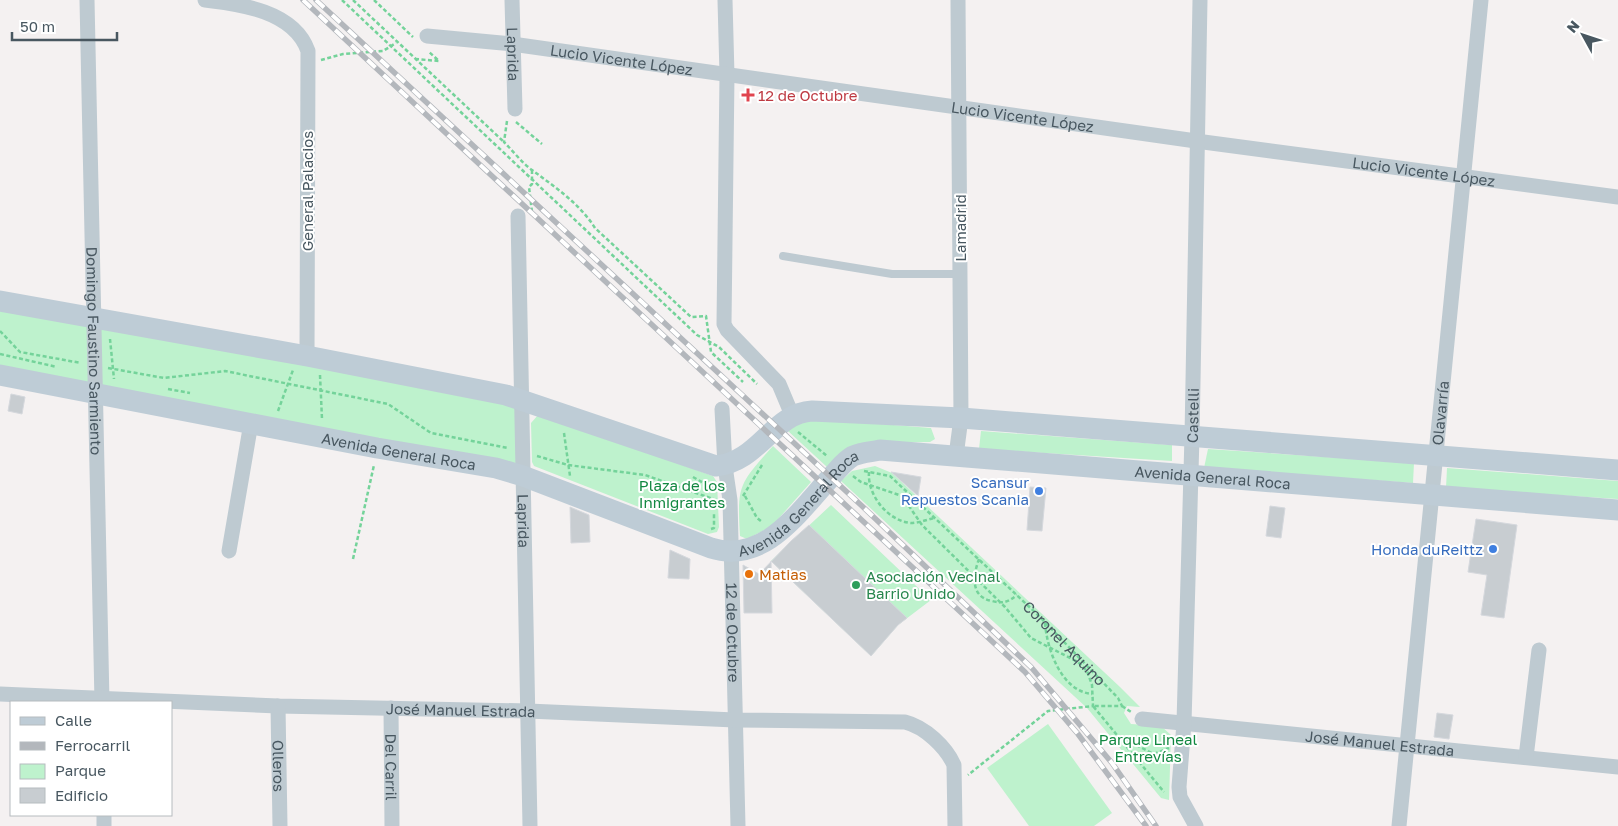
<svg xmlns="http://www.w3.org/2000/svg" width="1618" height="826" font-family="'Golos Text',sans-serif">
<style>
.green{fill:#bef2cd}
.building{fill:#c8cdd1;stroke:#d5d8dd}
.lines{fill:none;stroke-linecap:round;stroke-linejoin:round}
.path{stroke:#74d39a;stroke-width:2.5;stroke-dasharray:4 2.5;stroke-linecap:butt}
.lane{stroke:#becad1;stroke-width:8}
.street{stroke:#becad1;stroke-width:15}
.secondary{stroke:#beccd6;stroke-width:21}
.rail-casing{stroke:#b3b7bc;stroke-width:5.5}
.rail{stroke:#fff;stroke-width:4;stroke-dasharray:11;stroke-linecap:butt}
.health-dot{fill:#e0444e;stroke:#fff;stroke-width:2}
.shop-dot{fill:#3f7fe0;stroke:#fff;stroke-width:2}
.food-dot{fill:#e8710a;stroke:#fff;stroke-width:2}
.leisure-dot{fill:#2e9e5b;stroke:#fff;stroke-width:2}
.labels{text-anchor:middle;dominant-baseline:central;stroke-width:4;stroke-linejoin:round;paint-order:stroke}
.street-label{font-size:15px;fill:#485760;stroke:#fff}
.health-label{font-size:15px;fill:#be3a42;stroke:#fff;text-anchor:start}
.shop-label{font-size:15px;fill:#366cbe;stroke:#fff;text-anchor:end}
.park-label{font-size:15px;fill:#128841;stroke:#fff}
.food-label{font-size:15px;fill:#c56008;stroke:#fff;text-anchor:start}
.leisure-label{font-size:15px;fill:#27864d;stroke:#fff;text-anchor:start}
</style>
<rect width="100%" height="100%" fill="#f4f1f1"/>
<g class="green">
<polygon points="0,305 523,399 523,476 0,369"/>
<polygon points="539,414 713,476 717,482 719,527 717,532 708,534 534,466 532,462 531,423"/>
<polygon points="806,418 931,428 935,439 930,442 873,443 827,467 788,431"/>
<polygon points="981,431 1172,445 1172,461 979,449"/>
<path d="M773 446 811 482 772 526 747 539 740 536C737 485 739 484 773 446Z"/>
<polygon points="1208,449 1414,463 1413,483 1204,468"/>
<polygon points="875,466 892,473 1120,687 1140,707 1127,706 1124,713 1131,724 1161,726 1171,735 1169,800 1161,798 1087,708 841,481 852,471"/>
<polygon points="1447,468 1618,481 1618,499 1446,488"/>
<polygon points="831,505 931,600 898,625 871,656 771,561"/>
<polygon points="1048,724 1112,813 1094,826 1029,826 987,768"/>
</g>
<g class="building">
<polygon points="11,394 25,397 22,414 8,411"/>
<polygon points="891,472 921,477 918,496"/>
<polygon points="1030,487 1046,488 1042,531 1027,530"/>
<polygon points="1270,506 1285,508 1281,538 1266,536"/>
<polygon points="570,507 589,515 590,542 571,543"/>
<polygon points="1476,519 1517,525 1504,618 1481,615 1487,575 1468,572"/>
<polygon points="809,525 907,618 898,625 871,656 771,561 772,613 744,613 743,565 759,574 791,541"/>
<polygon points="670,550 690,559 689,579 668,578"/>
<polygon points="1437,713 1453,715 1449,739 1434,737"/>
</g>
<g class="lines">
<g class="path">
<polyline points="342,0 697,335 719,347 757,384"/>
<polyline points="353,0 504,142"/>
<polyline points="374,0 413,37"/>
<polyline points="415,59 439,61 428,51"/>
<polyline points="321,60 343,54 383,51 396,43"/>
<path d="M507 121 504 142C513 151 522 163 532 170 555 187 580 204 595 228L691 317 706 316 711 352 743 382"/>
<polyline points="516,122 542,144"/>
<polyline points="532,170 532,184 529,187 532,212"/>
<polyline points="0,331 20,352 81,363"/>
<polyline points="110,339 114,379"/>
<polyline points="0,354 57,367"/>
<polyline points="108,368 164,378 225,371 388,404 431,433 508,448"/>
<polyline points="320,375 322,419"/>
<polyline points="168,389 190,393"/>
<polyline points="278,411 293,370"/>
<polyline points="798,432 827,456"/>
<polyline points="564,433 570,476"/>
<polyline points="537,456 568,465 645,475 716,500"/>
<path id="s1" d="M864 471 890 476 1039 616 1118 698 1122 706H1093L1164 792"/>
<path d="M869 472C867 494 887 521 911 523 918 523 926 520 934 518"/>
<polyline points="853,476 861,482 902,496 922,525 1005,607 1031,638 1078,662 1087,671 1092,685 1093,706 1048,711 968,775"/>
<polyline points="693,477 714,489"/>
<polyline points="743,496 762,465"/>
<polyline points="745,496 757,518 762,522"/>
<polyline points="711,529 714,528 714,512"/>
<polyline points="353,559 374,465"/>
<path d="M979 559C973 575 970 597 992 601 1003 604 1008 602 1017 595"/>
<path d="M1045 623C1047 649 1061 691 1092 694"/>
<polyline points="1122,706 1131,712"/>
<polyline points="1119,736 1167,761"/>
<polyline points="1154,754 1169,748"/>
</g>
<polyline class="lane" points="783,256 892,274 960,274"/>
<g class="street">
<path id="s2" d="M87 0 102 702"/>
<path d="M205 0C240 4 294 11 308 51L307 356"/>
<path id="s3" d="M512 0 515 109"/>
<polyline points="725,0 727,75 724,324 727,330 779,384 792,415"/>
<path id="s4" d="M427 36 512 44 1196 141 1618 197"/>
<path id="s5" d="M518 216 530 826"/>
<path id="s6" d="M722 409 725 466 730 500 738 826"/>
<polyline points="956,456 961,418 958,0"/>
<polyline points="229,551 251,423"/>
<path id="s7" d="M0 694 278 706 528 711 735 720 905 722C925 727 946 747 954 765L955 826"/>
<path id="s8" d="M278 706 280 826"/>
<path id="s9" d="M391 708 392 826"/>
<path id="s10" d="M1142 719 1618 767"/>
<polyline points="1526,757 1539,650"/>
<polyline points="104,815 104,826"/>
<path id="s11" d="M1196 826 1180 797 1179 787 1184 723 1192 436 1200 0"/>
<path id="s12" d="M1399 826 1481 0"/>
</g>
<g class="secondary">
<path d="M0 301 307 356 506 395 716 466C759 462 773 413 812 411L961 418 1618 470"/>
<path id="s13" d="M0 375 377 448 496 468 523 476 711 548C765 565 799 511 831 477 838 470 844 461 853 456 862 452 871 452 880 450L1618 510"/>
</g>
<defs>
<g id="rail">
<polyline points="303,0 1025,672 1078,734 1146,826"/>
<polyline points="316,0 862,506 1031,667 1112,763 1156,826"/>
</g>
</defs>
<use href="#rail" class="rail-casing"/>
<use href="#rail" class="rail"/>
</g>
<path class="health-dot" d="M745.5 87.5h5v5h5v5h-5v5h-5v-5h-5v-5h5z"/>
<g class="shop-dot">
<circle cx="1039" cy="491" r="5"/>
<circle cx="1493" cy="549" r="5"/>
</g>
<circle class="food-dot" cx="749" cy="574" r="5"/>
<circle class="leisure-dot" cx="856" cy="585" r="5"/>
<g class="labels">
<g class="street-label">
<text stroke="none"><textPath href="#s3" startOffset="54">Laprida</textPath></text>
<text stroke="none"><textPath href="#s4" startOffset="196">Lucio Vicente López</textPath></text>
<text stroke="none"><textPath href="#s4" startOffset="601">Lucio Vicente López</textPath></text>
<text stroke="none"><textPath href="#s4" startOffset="1006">Lucio Vicente López</textPath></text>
<text transform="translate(307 191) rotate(-90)">General Palacios</text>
<text transform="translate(960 228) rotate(-90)">Lamadrid</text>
<text stroke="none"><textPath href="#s2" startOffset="351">Domingo Faustino Sarmiento</textPath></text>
<text stroke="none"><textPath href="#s12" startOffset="415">Olavarría</textPath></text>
<text stroke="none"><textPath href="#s11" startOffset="415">Castelli</textPath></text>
<text stroke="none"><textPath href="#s13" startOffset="406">Avenida General Roca</textPath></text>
<text stroke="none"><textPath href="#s13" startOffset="1275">Avenida General Roca</textPath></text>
<text stroke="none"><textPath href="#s13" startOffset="840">Avenida General Roca</textPath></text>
<text stroke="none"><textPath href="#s5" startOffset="305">Laprida</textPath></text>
<text stroke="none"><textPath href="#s6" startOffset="224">12 de Octubre</textPath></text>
<text stroke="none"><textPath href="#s1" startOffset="268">Coronel Aquino</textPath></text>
<text stroke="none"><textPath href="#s7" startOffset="461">José Manuel Estrada</textPath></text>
<text stroke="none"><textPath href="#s10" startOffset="239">José Manuel Estrada</textPath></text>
<text stroke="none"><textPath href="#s8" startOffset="60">Olleros</textPath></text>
<text stroke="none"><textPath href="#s9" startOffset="59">Del Carril</textPath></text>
</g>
<g class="health-label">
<text x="758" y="95">12 de Octubre</text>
</g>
<g class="shop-label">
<text x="1029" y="482">Scansur<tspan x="1029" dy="17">Repuestos Scania</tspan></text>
<text x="1483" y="549">Honda duReittz</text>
</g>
<g class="park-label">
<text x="682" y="485">Plaza de los<tspan x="682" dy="17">Inmigrantes</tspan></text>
<text x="1148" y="739">Parque Lineal<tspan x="1148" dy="17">Entrevías</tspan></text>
</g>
<g class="food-label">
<text x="759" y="574">Matias</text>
</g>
<g class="leisure-label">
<text x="866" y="576">Asociación Vecinal<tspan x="866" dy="17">Barrio Unido</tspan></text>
</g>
</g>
<rect x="10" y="701" width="162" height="115" fill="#ffffff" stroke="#b6bcbf"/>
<rect x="20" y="717" width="25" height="8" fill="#beccd6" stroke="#b6bcbf"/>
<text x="55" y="726" font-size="15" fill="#485760">Calle</text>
<rect x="20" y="742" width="25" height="8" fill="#b3b7bc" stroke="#b6bcbf"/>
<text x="55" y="751" font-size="15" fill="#485760">Ferrocarril</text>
<rect x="20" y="764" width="25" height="15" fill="#bef2cd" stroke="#b6bcbf"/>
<text x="55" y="776" font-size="15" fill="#485760">Parque</text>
<rect x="20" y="788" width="25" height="15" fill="#c8cdd1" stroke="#b6bcbf"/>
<text x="55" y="801" font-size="15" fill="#485760">Edificio</text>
<g transform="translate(1583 35) rotate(310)" stroke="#ffffff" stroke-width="4" paint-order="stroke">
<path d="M0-4L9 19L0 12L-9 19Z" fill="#485760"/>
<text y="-8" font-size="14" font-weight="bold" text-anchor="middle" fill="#485760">N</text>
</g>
<path d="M12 32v8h105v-8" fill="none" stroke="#485760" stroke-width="2.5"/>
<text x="20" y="32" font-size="15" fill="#485760" stroke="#ffffff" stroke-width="4" paint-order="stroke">50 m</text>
</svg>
